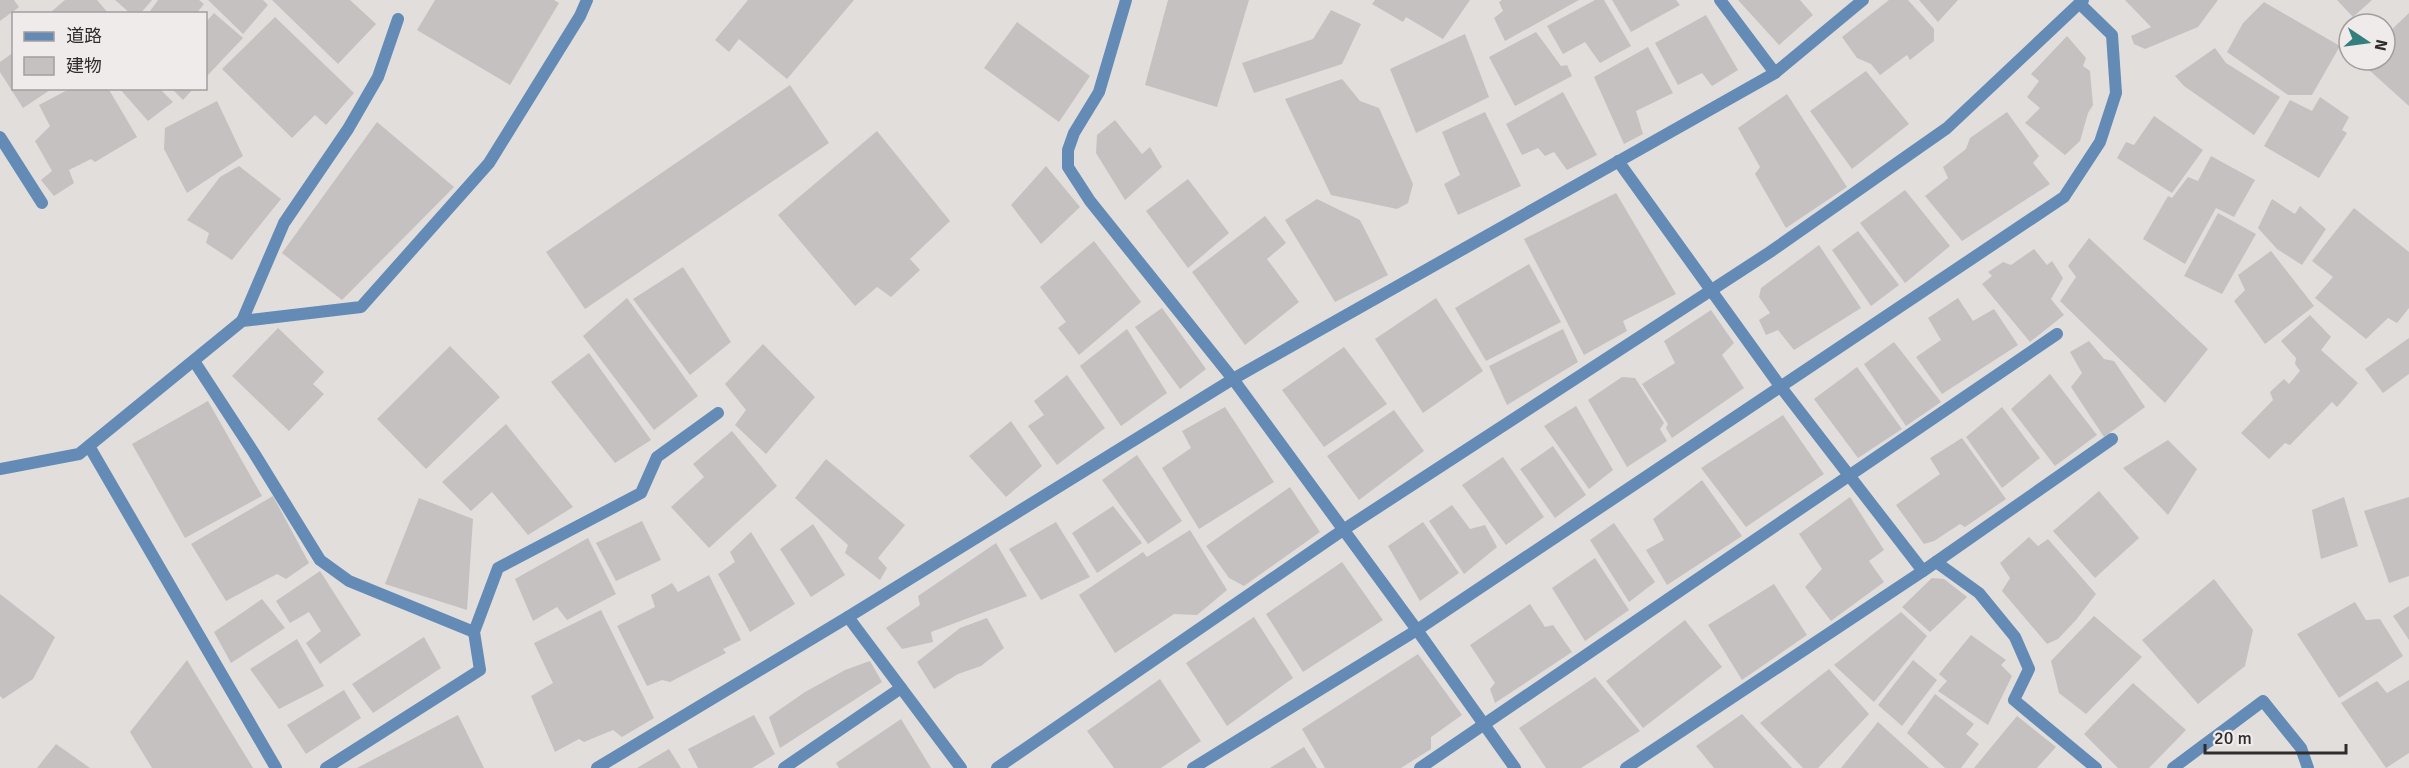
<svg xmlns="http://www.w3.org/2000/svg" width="2409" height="768" font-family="Signika,'Noto Sans JP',sans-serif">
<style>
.building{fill:#c5c1c1}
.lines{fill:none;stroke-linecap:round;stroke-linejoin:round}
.service{stroke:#638bb5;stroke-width:12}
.minor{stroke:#638bb5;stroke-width:12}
</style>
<rect width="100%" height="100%" fill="#e2dedc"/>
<g class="building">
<polygon points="0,0 14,0 19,7 0,21"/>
<polygon points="65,0 97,0 109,14 54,14 52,11"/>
<polygon points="115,0 152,0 140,14 131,14"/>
<polygon points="158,0 199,0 204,4 196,14 148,14"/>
<polygon points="208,0 263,0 268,5 243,34"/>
<polygon points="272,0 350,0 376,24 338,64"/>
<polygon points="435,0 554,0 559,3 510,85 417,30"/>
<polygon points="748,0 854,0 787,79 739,39 729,52 715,40"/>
<polygon points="1168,0 1249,0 1217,107 1145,85"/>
<polygon points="1375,0 1470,0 1443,39 1406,17 1403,22 1372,4"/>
<polygon points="1502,0 1579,0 1505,41 1494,18 1503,11 1499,2"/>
<polygon points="1595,0 1604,0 1631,46 1600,63 1585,42 1563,54 1547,26"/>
<polygon points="1612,0 1676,0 1680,5 1631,32"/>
<polygon points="1738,0 1800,0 1813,15 1779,45"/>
<polygon points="1889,0 1908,0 1934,29 1934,41 1910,60 1907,55 1880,75 1871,64 1857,58 1842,37"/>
<polygon points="1919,0 1958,0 1938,22"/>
<polygon points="2125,0 2218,0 2198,27 2145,49 2134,44 2131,36 2151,27"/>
<polygon points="2337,0 2372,0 2353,17"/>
<polygon points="2264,2 2340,46 2312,95 2288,95 2227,52 2243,23"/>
<polygon points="1331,10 1361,24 1342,64 1254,93 1242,63 1313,39"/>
<polygon points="214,13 243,38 206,77 206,22"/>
<polygon points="2409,13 2409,106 2358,60 2385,60 2385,36"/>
<polygon points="1706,15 1738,70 1712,86 1702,73 1678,85 1655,43"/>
<polygon points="275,17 354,93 326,125 315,115 292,138 222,69"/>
<polygon points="1017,22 1090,76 1059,122 984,68"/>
<polygon points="1536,32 1561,66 1567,65 1572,76 1515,106 1489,57"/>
<polygon points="1465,34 1489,97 1416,133 1390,69"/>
<polygon points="2067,36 2086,58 2083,66 2090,71 2093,105 2088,113 2080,141 2065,155 2025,123 2040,108 2027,97 2039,81 2031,74"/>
<polygon points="1648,47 1673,93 1636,111 1643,134 1624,144 1594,77"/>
<polygon points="2215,48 2226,63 2280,97 2254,135 2184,86 2175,76"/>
<polygon points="14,52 14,88 53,88 23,108 0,72 0,62"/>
<polygon points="1866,71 1909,124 1852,169 1810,111"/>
<polygon points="1342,79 1360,101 1379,108 1413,184 1408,203 1397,209 1331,195 1285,99"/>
<polygon points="790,85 829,143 585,309 546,252"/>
<polygon points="71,88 108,88 137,137 95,162 91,159 69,170 74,183 54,196 41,180 52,171 35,141 50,126 39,105"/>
<polygon points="119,88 159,88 173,102 148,121"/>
<polygon points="171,88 194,88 183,100"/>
<polygon points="1563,92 1597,155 1567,170 1554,152 1545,156 1538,148 1522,155 1506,124"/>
<polygon points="1787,94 1847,187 1786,228 1755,174 1760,167 1738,128"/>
<polygon points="2320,97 2349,117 2342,130 2347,133 2319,178 2264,146 2290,100 2312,111"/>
<polygon points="217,101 243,156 187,193 164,149 165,128"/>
<polygon points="1485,112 1521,186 1458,215 1444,184 1460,175 1442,132"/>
<polygon points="2007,112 2039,156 2033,163 2050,184 1962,241 1925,196 1948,178 1943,167 1966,149 1970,138"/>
<polygon points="2154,116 2203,150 2172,193 2117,158 2126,142 2134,145"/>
<polygon points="1115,120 1142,154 1150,147 1162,167 1125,200 1096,153 1097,135"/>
<polygon points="377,122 454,187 342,300 282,253"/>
<polygon points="877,131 950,221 910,259 920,270 891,297 877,287 855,306 778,215"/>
<polygon points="2211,156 2255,180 2234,217 2216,208 2185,264 2143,239 2168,196 2172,198 2188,177 2198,181"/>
<polygon points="239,166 281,199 232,260 206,243 209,233 187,220 220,177"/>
<polygon points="1046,166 1080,207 1041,244 1011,205"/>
<polygon points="1188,179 1229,233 1188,268 1146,211"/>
<polygon points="1905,190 1950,246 1905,283 1860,223"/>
<polygon points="1616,193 1676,294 1623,321 1627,331 1584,355 1524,239"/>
<polygon points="1317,199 1360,220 1388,275 1335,302 1285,220"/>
<polygon points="2272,199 2295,214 2300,206 2326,229 2302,265 2277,249 2258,228"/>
<polygon points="2354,208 2409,252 2409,308 2397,323 2388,318 2366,339 2315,298 2333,277 2312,261"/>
<polygon points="2218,213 2256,234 2222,294 2184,276"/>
<polygon points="1265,216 1286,243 1267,259 1299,302 1245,345 1192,272"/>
<polygon points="1858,231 1899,285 1871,306 1832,250"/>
<polygon points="2089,238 2208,349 2165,403 2060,301 2076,277 2068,266"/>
<polygon points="1094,241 1141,302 1079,355 1058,328 1066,322 1040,287"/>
<polygon points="1819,245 1861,308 1794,350 1778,330 1766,335 1759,320 1770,313 1759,297 1761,288"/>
<polygon points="2034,249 2047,265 2052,261 2063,278 2051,299 2064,315 2030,342 1982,284 1992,276 1988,272 2003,262 2011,265"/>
<polygon points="2271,251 2314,306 2265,344 2234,301 2245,290 2238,275"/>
<polygon points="1529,264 1561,322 1486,361 1455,308"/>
<polygon points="683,267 731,342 690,375 633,299"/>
<polygon points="627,298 698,396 654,430 583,336"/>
<polygon points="1436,298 1483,371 1423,413 1375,339"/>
<polygon points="1958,298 1973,321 1994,309 2018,345 1942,394 1916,357 1941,340 1928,318"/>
<polygon points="1162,308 1206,369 1180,389 1135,327"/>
<polygon points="1711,310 1734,343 1722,355 1744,388 1672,438 1666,428 1668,424 1642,384 1675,363 1664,341"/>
<polygon points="2310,315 2331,337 2321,350 2358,383 2337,407 2332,402 2290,445 2285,443 2269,459 2241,433 2273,400 2270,392 2284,379 2289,384 2300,371 2295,364 2296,358 2281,341"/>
<polygon points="278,328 324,372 313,384 324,394 289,431 232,376"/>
<polygon points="1127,329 1167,393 1121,426 1080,366"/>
<polygon points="1563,329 1578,362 1507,405 1489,366"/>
<polygon points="2409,338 2409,374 2383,393 2365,369"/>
<polygon points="2089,341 2104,359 2114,361 2145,407 2104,437 2071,387 2082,373 2070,352"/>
<polygon points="1894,342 1941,402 1906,426 1864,364"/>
<polygon points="763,344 815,397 766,454 735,425 746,410 725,384"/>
<polygon points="450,346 500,397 426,469 377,419"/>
<polygon points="1344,347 1387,404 1324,447 1282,390"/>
<polygon points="589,353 651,440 615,463 551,382"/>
<polygon points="1857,367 1902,429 1858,458 1814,399"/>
<polygon points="2050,374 2097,435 2055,466 2011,409"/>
<polygon points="1067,375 1105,428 1057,465 1028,426 1044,415 1034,401"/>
<polygon points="1622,377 1635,378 1664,423 1660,429 1667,441 1627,467 1588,400"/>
<polygon points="208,401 262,496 185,538 132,444"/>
<polygon points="1576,406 1613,470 1589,489 1544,426"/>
<polygon points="1225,407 1274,482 1199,529 1162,468 1191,448 1182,431"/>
<polygon points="2002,407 2040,458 2002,488 1966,437"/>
<polygon points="1394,410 1424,451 1359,500 1327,456"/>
<polygon points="1783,415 1824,474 1746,527 1701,468"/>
<polygon points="1011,421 1042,466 1006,497 969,456"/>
<polygon points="506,424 573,507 528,535 492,492 471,511 442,482"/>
<polygon points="732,431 777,486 709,548 671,507 704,477 693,464"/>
<polygon points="1962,438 2006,499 1965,527 1960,524 1934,541 1924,544 1896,505 1940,474 1930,458"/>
<polygon points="2168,440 2197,469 2168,515 2123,468"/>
<polygon points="1553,446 1586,495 1555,518 1520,469"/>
<polygon points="1137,455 1182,521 1148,544 1102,480"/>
<polygon points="1503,457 1544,517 1506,545 1462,485"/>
<polygon points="826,459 905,525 878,558 887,568 880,580 845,553 848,545 795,498"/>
<polygon points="1702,480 1742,536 1667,585 1646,550 1664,540 1653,519"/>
<polygon points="1290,487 1320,532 1244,586 1229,578 1206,546"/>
<polygon points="2099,491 2139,538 2095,578 2053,531"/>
<polygon points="273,496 309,563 286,579 277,574 226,601 191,544"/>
<polygon points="1850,497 1884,550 1869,561 1884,582 1831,621 1805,587 1822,569 1799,534"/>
<polygon points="2344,497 2358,546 2321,559 2312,510"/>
<polygon points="2409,497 2409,576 2389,583 2364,511"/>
<polygon points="419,498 473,519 467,610 385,584"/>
<polygon points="1452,505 1470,529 1485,525 1497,547 1464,574 1429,521"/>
<polygon points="1113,506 1142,543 1097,573 1072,533"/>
<polygon points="642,521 661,560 616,581 596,543"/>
<polygon points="1056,522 1090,577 1041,600 1009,549"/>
<polygon points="1423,522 1459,573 1420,601 1388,546"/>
<polygon points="1614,523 1655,582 1629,602 1590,540"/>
<polygon points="813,524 845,575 811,597 780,549"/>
<polygon points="1190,530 1227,590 1197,615 1174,614 1115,653 1079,595 1143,552 1147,557"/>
<polygon points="751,532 795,604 750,632 718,574 735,562 730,552"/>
<polygon points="2029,537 2038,546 2048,539 2096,594 2076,620 2058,639 2047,644 2002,591 2010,578 2000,563"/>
<polygon points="588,538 616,594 567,620 557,607 533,621 515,579"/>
<polygon points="996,543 1027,596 931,632 933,642 902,649 886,628 920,605 918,596"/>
<polygon points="1595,558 1629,610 1585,641 1552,588"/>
<polygon points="1342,562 1383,620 1303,672 1266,614"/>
<polygon points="320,571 361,635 320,664 306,643 321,631 309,612 290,623 276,601"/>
<polygon points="709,575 741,640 723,649 726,653 670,682 662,680 647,686 617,626 655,607 651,595 672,583 678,592"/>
<polygon points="1932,578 1944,579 1967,597 1930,632 1902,607"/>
<polygon points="2214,579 2253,630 2245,666 2198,704 2142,640"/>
<polygon points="1774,584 1807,635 1742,680 1708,625"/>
<polygon points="0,594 55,637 33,679 3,699 0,696"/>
<polygon points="262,599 285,628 231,663 214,632"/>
<polygon points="2355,602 2366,620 2380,619 2403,656 2339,698 2297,634"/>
<polygon points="1530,604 1545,627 1553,625 1572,652 1495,703 1490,689 1495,683 1470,645"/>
<polygon points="2409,606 2409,640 2393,616"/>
<polygon points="601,610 654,718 622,737 613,730 584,742 579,739 555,752 531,696 553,683 534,643"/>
<polygon points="1901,612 1927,636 1874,702 1834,665"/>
<polygon points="2094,616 2142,657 2086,714 2059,693 2051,661"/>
<polygon points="1254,617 1293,678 1227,726 1186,663"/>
<polygon points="987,618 1004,648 981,666 958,674 934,689 917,662 960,628"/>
<polygon points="1685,620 1722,667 1643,728 1606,681"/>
<polygon points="1971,635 2006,660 2001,665 2012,676 1988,725 1938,691 1947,681 1939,674"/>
<polygon points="424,637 441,668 373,713 352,684"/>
<polygon points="297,639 324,686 279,709 250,669"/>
<polygon points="1418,654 1462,715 1431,737 1431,749 1401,768 1325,768 1302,729"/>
<polygon points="187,660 253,768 152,768 130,732"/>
<polygon points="1913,660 1937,680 1902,726 1878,705"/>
<polygon points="870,661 882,682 780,748 769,717 805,692 845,670"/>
<polygon points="1829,669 1869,714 1818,768 1803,768 1760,723"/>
<polygon points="1595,677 1640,731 1581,768 1546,768 1519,728"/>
<polygon points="1160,679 1201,741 1161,768 1114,768 1087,731"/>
<polygon points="2409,680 2409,753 2386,768 2341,703 2377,681 2387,693"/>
<polygon points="2133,683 2186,730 2149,768 2118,768 2084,734"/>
<polygon points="344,690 361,718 306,754 287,725"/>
<polygon points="1935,694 1974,724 1966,734 1979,744 1961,768 1945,768 1907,733"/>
<polygon points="1742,714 1792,768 1714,768 1696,746"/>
<polygon points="458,715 484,768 357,768"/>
<polygon points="754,715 775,754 752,768 698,768 688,749"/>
<polygon points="2017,716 2056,747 2037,768 1974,768"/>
<polygon points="901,719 931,768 839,768 836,763"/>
<polygon points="1878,722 1929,768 1841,768"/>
<polygon points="56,744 90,768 37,768"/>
<polygon points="1304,747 1317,768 1270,768"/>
<polygon points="669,749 681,768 637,768"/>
</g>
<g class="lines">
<g class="service">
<polyline points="1775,73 1863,0"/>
<polyline points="242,321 284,223 348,129 378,77 398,19"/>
</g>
<g class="minor">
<polyline points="1126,0 1099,92 1074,133 1068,150 1068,167 1090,201 1233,379 1417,630 1515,768"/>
<polyline points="0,137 42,203"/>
<polyline points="1618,161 1780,386 1923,571"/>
<polyline points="194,361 254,453 320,560 349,581 474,632"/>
<polyline points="89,446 276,768"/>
<polyline points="0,469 79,454 242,321 361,307 489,163 580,16 587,0"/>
<polyline points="1936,562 1979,593 2015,637 2029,669 2014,700 2096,768"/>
<polyline points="848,617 961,768"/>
<polyline points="326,768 480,670 474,632 498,568 641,493 657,457 718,413"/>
<polyline points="597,768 848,617 1233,379 1775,73 1720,0"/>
<polyline points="784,768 901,688"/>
<polyline points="997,768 1343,530 1770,252 1947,128 2083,0"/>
<polyline points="1193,768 1417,630 2064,197 2100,142 2116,93 2112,35 2080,4"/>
<polyline points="1420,768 2057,334"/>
<polyline points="1626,768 1923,571 2112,439"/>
<polyline points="2173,768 2263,701 2301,748 2308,768"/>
</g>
</g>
<rect x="12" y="12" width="195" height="78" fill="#efebea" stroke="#a29f9e" stroke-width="1.5"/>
<rect x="24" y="32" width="30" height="9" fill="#638bb5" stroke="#a29f9e" stroke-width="1.5"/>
<text x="66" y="42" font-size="18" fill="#2e2c2c">道路</text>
<rect x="24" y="57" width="30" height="18" fill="#c5c1c1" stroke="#a29f9e" stroke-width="1.5"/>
<text x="66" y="72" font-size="18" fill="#2e2c2c">建物</text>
<g transform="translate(2367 42) rotate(103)"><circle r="28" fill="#efebea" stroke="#a29f9e" stroke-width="1.5"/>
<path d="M0-4.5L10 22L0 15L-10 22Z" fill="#357e7e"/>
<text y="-9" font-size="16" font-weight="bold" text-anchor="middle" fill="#2e2c2c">N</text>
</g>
<path d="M2205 744v9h141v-9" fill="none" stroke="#2e2c2c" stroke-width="3"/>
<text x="2214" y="744" font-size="18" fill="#2e2c2c" stroke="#efebea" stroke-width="4.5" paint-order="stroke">20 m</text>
</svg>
